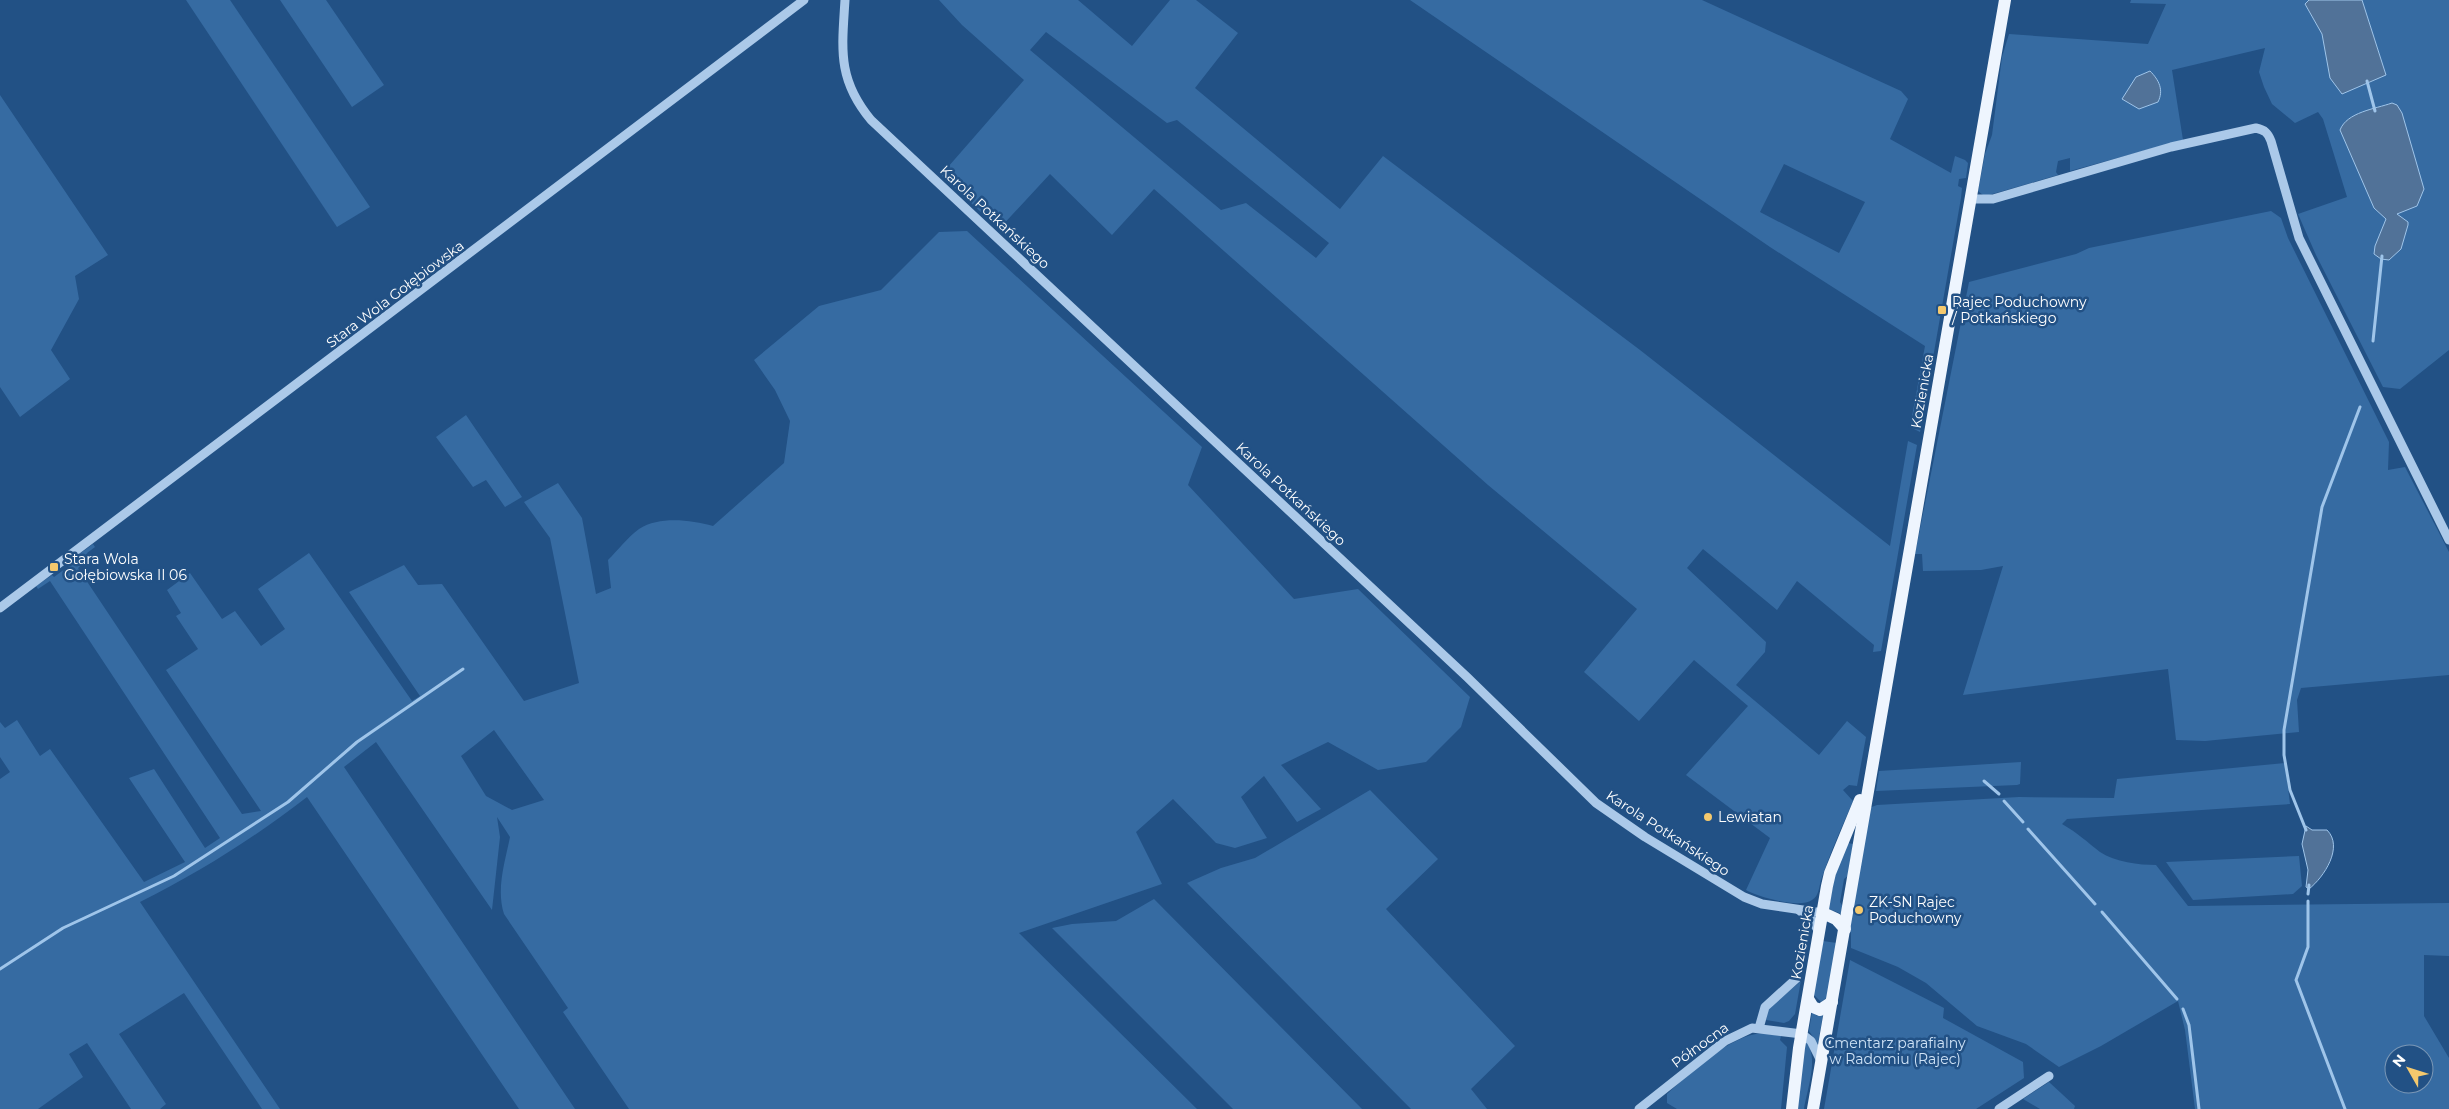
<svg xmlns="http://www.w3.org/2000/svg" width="2449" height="1109" font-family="Montserrat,sans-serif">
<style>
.green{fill:#366ba2;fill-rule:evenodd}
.water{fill:#517298;stroke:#9fc5ea}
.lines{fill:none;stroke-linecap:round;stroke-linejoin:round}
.stream{stroke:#9fc5ea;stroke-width:3}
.minor{stroke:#abc9e9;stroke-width:9}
.major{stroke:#eef5fe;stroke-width:12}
.poi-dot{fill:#f5c96d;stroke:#225185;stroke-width:2}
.labels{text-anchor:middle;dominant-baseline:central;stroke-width:5;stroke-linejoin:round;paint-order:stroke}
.street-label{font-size:14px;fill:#fff;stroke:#225185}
.poi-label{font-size:14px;fill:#fff;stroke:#225185;text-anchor:start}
.park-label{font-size:14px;fill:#cfe3f7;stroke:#225185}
</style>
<rect width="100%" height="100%" fill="#225185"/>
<g class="green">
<polygon points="186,0 230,0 370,207 337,227"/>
<polygon points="280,0 326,0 384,85 352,107"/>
<path d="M939 0H1078L1132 46 1170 0H1196L1238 33 1195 88 1340 209 1383 156 1640 350 1890 546 1908 441 1917 445 1881 651 1873 652 1874 645 1797 581 1777 610 1703 549 1687 568 1766 642 1765 652 1736 685 1819 755 1847 721 1866 737 1857 786 1849 785 1843 790 1853 801C1842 827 1830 853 1821 880 1819 887 1819 896 1812 900 1799 909 1759 897 1746 890L1770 838 1686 775 1748 706 1694 660 1639 721 1584 672 1637 609 1488 485 1154 189 1112 235 1050 174 999 229 941 175 1024 80 962 25ZM1046 32 1167 123 1177 120 1329 243 1316 258 1246 203 1221 210 1030 50Z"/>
<path d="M1410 0H1702L1901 91 1908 99 1890 139 1951 173 1955 156 1965 160 1968 163 1966 178 1959 179 1958 186 1962 188 1961 198 1920 432 1910 427 1925 346 1770 247ZM1784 164 1865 202 1839 253 1760 212Z"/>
<polygon points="2131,0 2309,0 2305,4 2322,34 2326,53 2386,75 2362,0 2449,0 2449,350 2400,389 2383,387 2316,255 2298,214 2347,197 2323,119 2318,112 2295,123 2272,104 2264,87 2259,72 2265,48 2172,70 2183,140 2070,171 2070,158 2058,161 2056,172 2058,175 1989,195 1983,195 1978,191 1985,154 1992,135 2002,57 2009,34 2148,44 2166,4 2130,3"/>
<polygon points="0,95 108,255 75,276 79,299 51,350 70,379 20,417 0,387"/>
<polygon points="2271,211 2281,218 2288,238 2389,442 2388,470 2405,467 2449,552 2449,675 2301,688 2297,700 2299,732 2205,741 2176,740 2168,669 1963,695 2003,566 1981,570 1923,571 1922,554 1915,554 1969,282 2076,254 2089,248"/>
<path d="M967 231 1202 447 1188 485 1294 599 1358 589 1470 697 1461 727 1426 762 1378 770 1328 742 1281 765 1321 809 1297 822 1264 776 1241 797 1267 838 1235 848 1216 843 1173 799 1136 832 1162 884 1019 933 1197 1109H629L563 1012 568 1008 504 914C496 889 505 862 510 837L497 817 500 837 492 910 376 742 344 767 575 1109H519L307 797C254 838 200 872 140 902L280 1109H262L184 993 119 1034 166 1104 160 1109H131L87 1043 69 1054 83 1077 38 1109H0V779L10 772 0 757V722L5 728 17 720 40 756 50 749 144 882 185 862 129 778 154 769 205 848 220 838 50 581 38 589 36 586 52 575 54 577 69 566 67 563 93 544 95 547 87 553 90 559 78 568 242 814 261 811 166 670 198 649 176 616 181 613 167 590 190 573 222 619 235 611 261 646 285 629 258 589 309 553 412 701 420 696 349 592 404 565 418 585 442 584 524 701 579 683 550 538 524 502 558 483 582 518 596 594 611 588 608 560C618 550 628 537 639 529 660 516 690 520 713 526L784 463 790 421 775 390 754 360 819 306 881 290 939 232ZM494 730 544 800 512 810 486 796 461 756Z"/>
<polygon points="466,415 522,497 505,507 486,480 473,487 436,437"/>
<polygon points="2021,762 2020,784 2017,785 1876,791 1879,771"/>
<path d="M2285 763 2290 804 2067 819 2062 824C2078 833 2087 842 2100 852 2115 862 2139 865 2156 865L2188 906 2449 903V956L2424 955V1016L2449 1058V1109H2195L2185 1030 2178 1001 2101 1046 2059 1067 2026 1044 1977 1026 1926 983 1898 967 1851 948V933L1849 930 1869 808 1877 805 2019 797 2114 798 2117 779ZM2394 1054H2424V1084H2394Z"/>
<polygon points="1370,790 1438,859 1386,909 1515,1046 1471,1089 1487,1109 1411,1109 1187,883 1221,868 1255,858"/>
<polygon points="1848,843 1853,844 1849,875 1844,879 1840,902 1843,907 1842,914 1829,909 1835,872"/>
<polygon points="2299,856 2302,886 2293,894 2193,900 2166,862"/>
<polygon points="1154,899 1362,1109 1233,1109 1052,928 1072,924 1116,921"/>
<polygon points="1823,941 1837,943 1828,997 1821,1002 1813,994"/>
<polygon points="1850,960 1944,1008 1943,1018 2023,1062 2024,1078 1976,1109 1824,1109"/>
<polygon points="1804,963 1795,1014 1789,1021 1784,1023 1766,1020 1768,1009 1801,981 1794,973"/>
<polygon points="1812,1012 1817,1016 1823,1014 1818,1044 1809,1031"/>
<path d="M1762 1033 1781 1036 1780 1040 1787 1047 1781 1109H1677L1667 1103V1094C1691 1072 1729 1036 1762 1033Z"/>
<path d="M1805 1040C1820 1057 1807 1089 1804 1109H1797Z"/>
<polygon points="2049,1082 2075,1106 2074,1109 2040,1109 2023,1099"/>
</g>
<g class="water">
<polygon points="2309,0 2362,0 2386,75 2342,94 2330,78 2322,34 2305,4"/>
<path d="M2150 71C2159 80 2164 90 2158 102L2139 109 2122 99 2136 77Z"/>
<path d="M2392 103 2397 105 2402 113 2424 189 2417 206 2397 214 2408 222V225L2401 249 2389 260 2381 259 2374 254 2375 246 2386 219 2374 208 2340 130C2347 112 2375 109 2392 103Z"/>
<path d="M2306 826 2312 830H2327C2344 847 2324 877 2309 889L2306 887 2308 870 2302 844Z"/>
</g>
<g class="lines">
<g class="stream">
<polyline points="2367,81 2375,111"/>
<polyline points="2373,341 2382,256"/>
<polyline points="1984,781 1999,794"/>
<polyline points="2004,801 2023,822"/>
<polyline points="2028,829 2095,904"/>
<polyline points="2306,830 2290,790 2284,755 2284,730 2322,507 2360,407"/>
<polyline points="2308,894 2309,885"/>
<polyline points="2308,901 2308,947 2296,980 2345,1109"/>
<polyline points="2102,912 2177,999"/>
<polyline points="0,969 63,928 174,876 288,802 357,742 463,669"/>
<polyline points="2183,1009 2189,1025 2199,1109"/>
</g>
<g class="minor">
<path d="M845 0C842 49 837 79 871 120L1467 677 1596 803 1645 837 1744 897 1762 904 1823 913"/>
<path d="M1971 199H1993L2171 147 2256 128C2265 130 2268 133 2271 141L2299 238 2449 540"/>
<polyline points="0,608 804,0"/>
<polyline points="1800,911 1812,920 1819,932"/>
<polyline points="1759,1028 1765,1007 1797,978"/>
<polyline points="1639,1109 1725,1041 1752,1028 1802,1034 1811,1041 1821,1061"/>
<polyline points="1999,1109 2049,1076"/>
</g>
<g class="major">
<polyline points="1823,913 1836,919 1845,929"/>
<polyline points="1808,999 1813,1007 1820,1010 1832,1002"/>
<polyline points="1792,1109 1799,1048 1827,886 1830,873 1860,800"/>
<polyline points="1813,1109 2005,0"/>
</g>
</g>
<g class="poi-dot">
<rect x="1937" y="305" width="10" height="10" rx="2.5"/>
<rect x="49" y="562" width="10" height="10" rx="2.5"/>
<circle cx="1708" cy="817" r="5"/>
<circle cx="1859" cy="910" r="5"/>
</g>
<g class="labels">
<g class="street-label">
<text transform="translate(995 217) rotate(43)">Karola Potkańskiego</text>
<text transform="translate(395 294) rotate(-37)">Stara Wola Gołębiowska</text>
<text transform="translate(1922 391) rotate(-80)">Kozienicka</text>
<text transform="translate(1291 494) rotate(43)">Karola Potkańskiego</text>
<text transform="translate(1668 833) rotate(33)">Karola Potkańskiego</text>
<text transform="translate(1802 942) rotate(-80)">Kozienicka</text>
<text transform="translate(1700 1045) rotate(-36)">Północna</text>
</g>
<g class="poi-label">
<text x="1952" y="302">Rajec Poduchowny<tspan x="1952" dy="16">/ Potkańskiego</tspan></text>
<text x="64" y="559">Stara Wola<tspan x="64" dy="16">Gołębiowska II 06</tspan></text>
<text x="1718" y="817">Lewiatan</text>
<text x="1869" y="902">ZK-SN Rajec<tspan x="1869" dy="16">Poduchowny</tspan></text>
</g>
<g class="park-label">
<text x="1895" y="1043">Cmentarz parafialny<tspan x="1895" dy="16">w Radomiu (Rajec)</tspan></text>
</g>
</g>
<g transform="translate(2409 1069) rotate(309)"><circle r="24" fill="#225185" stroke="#7a97b6"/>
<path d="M0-4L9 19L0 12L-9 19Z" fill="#f5c96d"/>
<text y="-8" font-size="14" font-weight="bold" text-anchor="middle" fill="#ffffff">N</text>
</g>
</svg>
